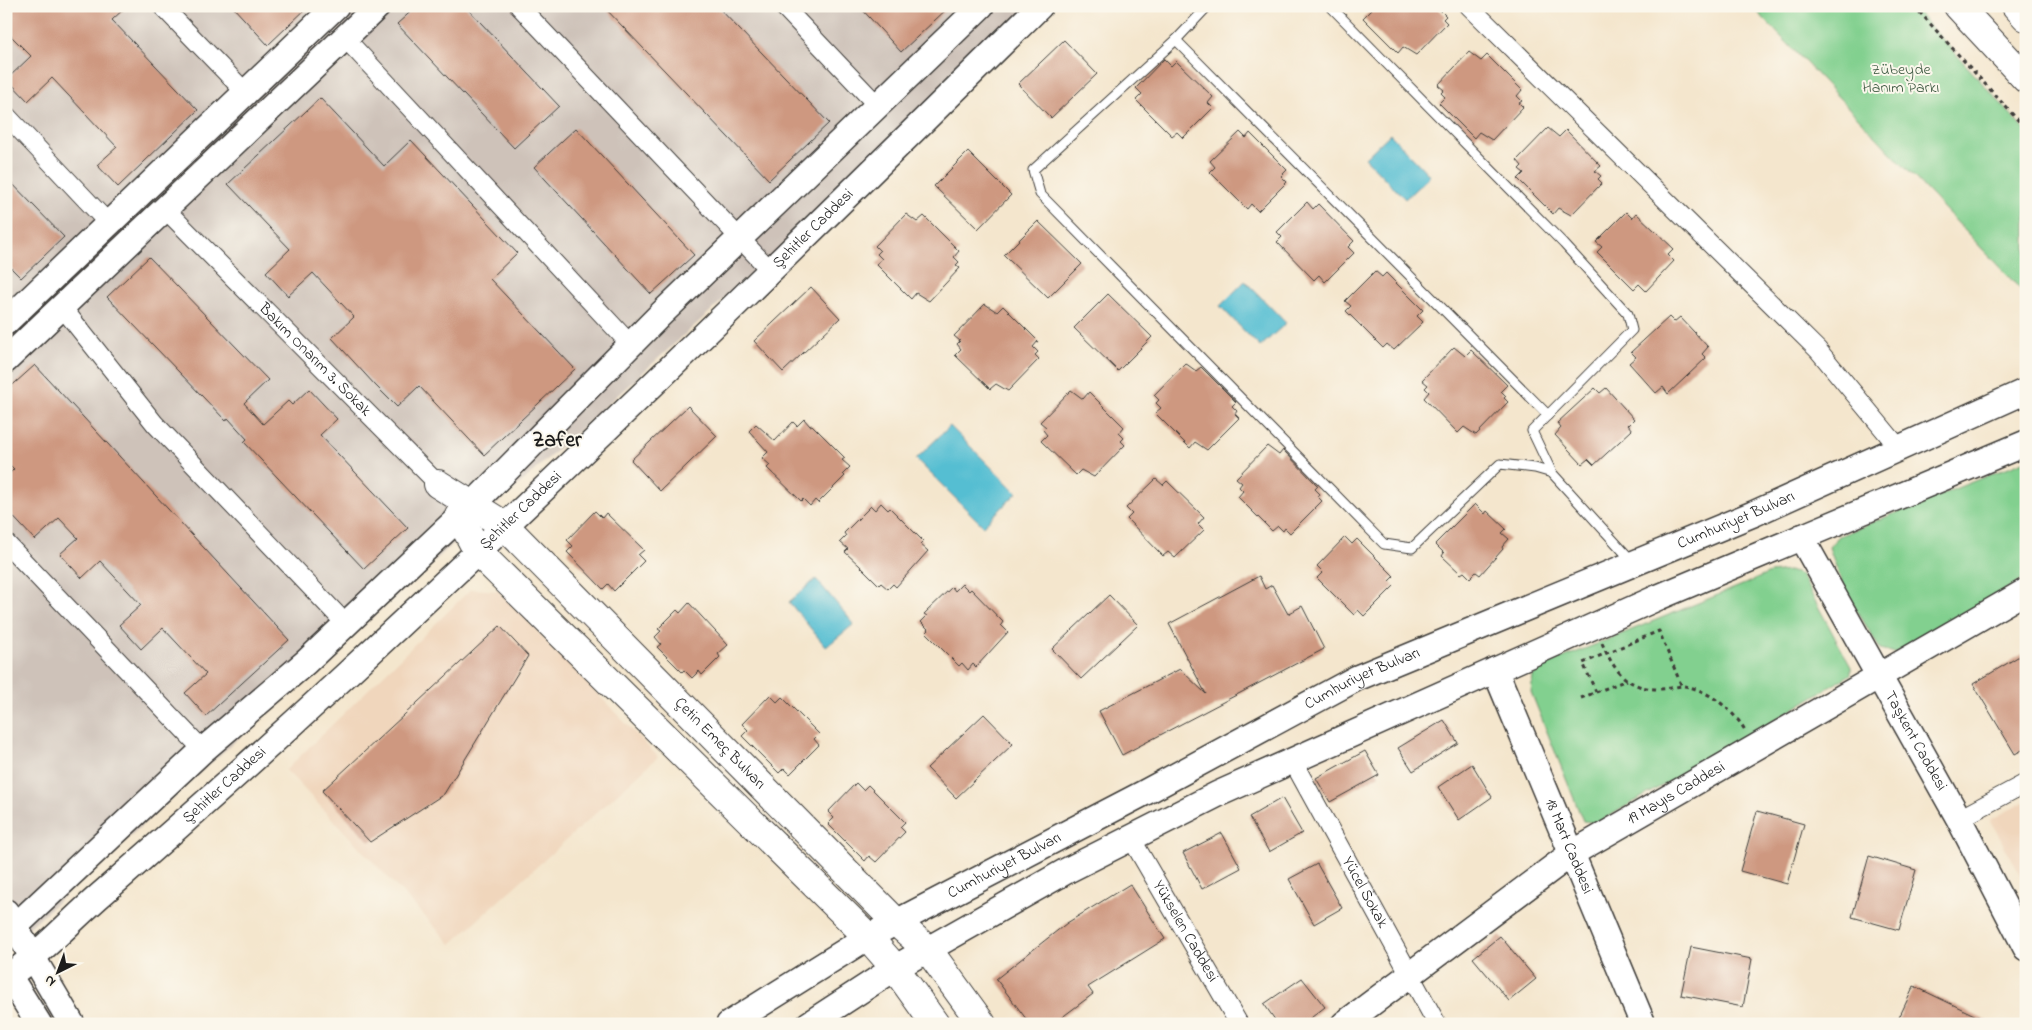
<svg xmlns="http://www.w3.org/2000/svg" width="2032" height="1030" font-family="'Indie Flower',sans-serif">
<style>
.built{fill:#f0d6bc}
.industrial{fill:#cec2b9}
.green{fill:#82d08f;stroke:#4f7656}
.water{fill:#55bed2;stroke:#386d77}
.building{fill:#ce9880}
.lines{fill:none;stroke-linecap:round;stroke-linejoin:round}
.lane-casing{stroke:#3c3a37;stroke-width:11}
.street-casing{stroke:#3c3a37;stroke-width:20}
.secondary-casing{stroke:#3c3a37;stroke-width:28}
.primary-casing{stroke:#3c3a37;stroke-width:30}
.path{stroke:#3c3a37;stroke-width:3;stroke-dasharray:4 4;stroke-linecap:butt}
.lane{stroke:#fff;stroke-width:9}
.street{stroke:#fff;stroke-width:18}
.secondary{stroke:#fff;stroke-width:25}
.primary{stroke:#fff;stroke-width:28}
.labels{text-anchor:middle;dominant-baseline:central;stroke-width:4;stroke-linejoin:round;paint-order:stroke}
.park-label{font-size:16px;fill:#405b44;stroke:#fbf7ec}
.street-label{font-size:16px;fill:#1c1c1c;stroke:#fbf7ec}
.district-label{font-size:21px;font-weight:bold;fill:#1c1c1c;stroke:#fbf7ec}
</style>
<rect width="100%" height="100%" fill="#fbf7ec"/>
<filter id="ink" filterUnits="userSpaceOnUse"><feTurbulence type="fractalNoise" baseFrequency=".02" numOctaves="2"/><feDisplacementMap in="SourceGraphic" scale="10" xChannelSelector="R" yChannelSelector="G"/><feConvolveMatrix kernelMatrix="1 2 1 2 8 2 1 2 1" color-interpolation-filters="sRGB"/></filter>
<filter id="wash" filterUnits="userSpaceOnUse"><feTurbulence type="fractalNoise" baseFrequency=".0096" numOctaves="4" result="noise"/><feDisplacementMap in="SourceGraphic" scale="20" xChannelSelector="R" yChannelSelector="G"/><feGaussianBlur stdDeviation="1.12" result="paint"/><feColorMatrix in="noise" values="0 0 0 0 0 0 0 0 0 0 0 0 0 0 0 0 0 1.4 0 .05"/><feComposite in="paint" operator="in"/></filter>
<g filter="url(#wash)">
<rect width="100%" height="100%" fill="#f4e6cd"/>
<g class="built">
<polygon points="471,589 499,591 658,757 451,944 286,770"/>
<polygon points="2026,801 2026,885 1990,820"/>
</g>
<polygon class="industrial" points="6,6 1048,6 12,943 6,933"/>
<g class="green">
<polygon points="1752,6 1912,6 2026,131 2026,295"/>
<polygon points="2026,460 2026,578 1895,653 1880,649 1844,589 1829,547 1839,536"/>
<polygon points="1789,571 1801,575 1851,667 1851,674 1749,736 1597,823 1583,821 1531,692 1533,675 1545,665 1740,586 1770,573"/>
</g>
<g class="water">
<polygon points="1390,134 1430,176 1405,199 1365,158"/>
<polygon points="1245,281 1286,323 1260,347 1220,306"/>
<polygon points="950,426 1017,493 983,526 916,459"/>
<polygon points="816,579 854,624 826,647 789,602"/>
</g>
<g id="blocks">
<g class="building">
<polygon points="6,6 127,6 112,20 198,110 118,187 97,165 117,147 52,78 28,101 7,79 31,56 6,31"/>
<polygon points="232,6 309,6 268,45"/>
<polygon points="417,6 465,6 559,106 514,148 397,24"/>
<polygon points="603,6 717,6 829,123 769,180"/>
<polygon points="859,6 950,6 901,52"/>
<polygon points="1375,6 1436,6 1446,16 1443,19 1447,23 1416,55 1403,47 1398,53 1363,18"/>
<polygon points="1064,40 1097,74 1051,118 1018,84"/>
<polygon points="1469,52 1481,61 1487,55 1522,90 1517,96 1522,101 1519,103 1523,107 1492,140 1479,132 1474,138 1439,103 1445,97 1441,93 1444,90 1438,85"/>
<polygon points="1164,59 1171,66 1176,61 1213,97 1208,103 1213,108 1183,138 1177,132 1172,136 1136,100 1142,94 1136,88"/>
<polygon points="320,98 384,166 411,140 517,253 490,279 575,369 484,455 419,386 397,407 375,385 332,338 354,317 313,273 288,296 266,272 290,249 228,184"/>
<polygon points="576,128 694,255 651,294 534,167"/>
<polygon points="1548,128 1559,137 1566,130 1601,166 1595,171 1601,176 1598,179 1602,183 1571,215 1558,208 1553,214 1518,179 1524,173 1519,169 1522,166 1517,160"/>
<polygon points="1240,132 1246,138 1250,133 1287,170 1281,176 1287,182 1258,211 1251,204 1247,209 1210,172 1215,167 1210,161"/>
<polygon points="968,152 1011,195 978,229 934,186"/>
<polygon points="6,177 64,237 21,278 6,263"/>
<polygon points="1307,202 1313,209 1318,204 1354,241 1348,247 1354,253 1325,282 1319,275 1314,280 1277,242 1282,237 1277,232"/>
<polygon points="1626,212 1632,218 1636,213 1674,249 1668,255 1674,261 1646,291 1639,284 1634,289 1597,252 1602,247 1596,242"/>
<polygon points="906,214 917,222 924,216 959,251 954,257 959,262 956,265 960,268 929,301 916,293 911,299 876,264 882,259 877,254 880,251 875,246"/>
<polygon points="1038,221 1082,264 1048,298 1004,255"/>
<polygon points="149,257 268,380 244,403 263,424 288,401 292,405 309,389 337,419 320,435 408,528 364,569 244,442 247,439 228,418 226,421 107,297"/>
<polygon points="1375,271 1382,277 1386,273 1423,310 1417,316 1423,322 1394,350 1387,344 1383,348 1346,311 1351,306 1345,301"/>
<polygon points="811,287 840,318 783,372 754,341"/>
<polygon points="1108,294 1152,337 1118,371 1074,328"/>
<polygon points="985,304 997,312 1003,306 1038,341 1033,347 1038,352 1035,355 1039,359 1008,391 996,384 990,389 955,355 961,349 957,344 960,341 954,336"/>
<polygon points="1669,317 1674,322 1680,317 1708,347 1702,354 1706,358 1668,394 1663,387 1656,393 1629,363 1636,357 1631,352"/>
<polygon points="1454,347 1465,356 1471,350 1507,385 1501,391 1506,396 1504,398 1508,402 1476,435 1464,427 1458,433 1424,398 1429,392 1425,388 1428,385 1422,380"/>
<polygon points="1185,363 1196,371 1201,367 1236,402 1232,406 1237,411 1235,414 1239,418 1207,450 1195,442 1190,448 1155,413 1161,408 1156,403 1159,400 1154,395"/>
<polygon points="35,365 289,640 206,716 185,693 206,674 163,628 141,649 119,625 141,605 100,561 82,578 60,554 78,538 59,518 35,540 6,509 6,477 14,469 6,461 6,391"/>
<polygon points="1595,388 1600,393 1606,388 1634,419 1628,425 1632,430 1594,465 1588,459 1582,464 1555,435 1561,428 1557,423"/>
<polygon points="1071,390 1083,399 1089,392 1124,427 1119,433 1124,438 1121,441 1125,445 1094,477 1081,470 1076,475 1041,441 1047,435 1043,430 1046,427 1040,422"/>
<polygon points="688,406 717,436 660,491 631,460"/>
<polygon points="804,419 810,426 812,425 845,458 842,460 850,467 843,474 845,476 818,503 815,500 810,506 803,499 801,501 767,468 770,465 762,458 768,452 749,431 756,424 775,441 793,422 797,426"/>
<polygon points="1267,446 1279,455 1283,450 1318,486 1315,489 1320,494 1318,497 1322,501 1290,533 1285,528 1283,531 1278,526 1272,531 1238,497 1243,491 1239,487 1242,483 1236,478"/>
<polygon points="1156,479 1163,485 1167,481 1204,517 1198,524 1204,530 1175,558 1168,552 1163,556 1127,519 1132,514 1126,508"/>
<polygon points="881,503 888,510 890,508 923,541 920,544 928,551 896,587 893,584 888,589 881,583 879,585 860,566 845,552 848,549 840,542 846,536 844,533 871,506 875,510"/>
<polygon points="1475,504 1485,514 1487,511 1506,529 1502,533 1509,539 1502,547 1503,549 1480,575 1476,572 1470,578 1464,572 1461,574 1442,556 1444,553 1435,544"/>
<polygon points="595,511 602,518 606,513 644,550 638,555 644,561 614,591 608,584 603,589 567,552 573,546 567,540"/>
<polygon points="1345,537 1352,544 1357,539 1394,576 1389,581 1394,586 1364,616 1358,610 1354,615 1317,578 1323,572 1317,566"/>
<polygon points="1259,576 1265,589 1272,585 1288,614 1302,606 1324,649 1122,755 1099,711 1180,669 1206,694 1169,624"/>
<polygon points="962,584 969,591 971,589 1003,622 1001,625 1008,632 976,667 973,664 968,670 962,663 959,666 926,633 929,630 921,622 927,616 924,614 952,587 955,591"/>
<polygon points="1109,595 1138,625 1081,679 1052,649"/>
<polygon points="689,603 728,645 718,654 720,657 702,675 699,671 692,678 684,670 682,672 657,647 661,644 655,637 661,631 658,629 677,610 680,613"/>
<polygon points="500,626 528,656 444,794 370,842 322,791"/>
<polygon points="2026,652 2026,748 2015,754 1973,684"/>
<polygon points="770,695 777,702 782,697 819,734 814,739 819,745 790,774 784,768 779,773 742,736 748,730 742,724"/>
<polygon points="984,714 1013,744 956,798 927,768"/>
<polygon points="1444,720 1458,743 1413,771 1398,748"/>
<polygon points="1365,751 1379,775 1330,802 1316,778"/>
<polygon points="1472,764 1492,797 1459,820 1438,787"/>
<polygon points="856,783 863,790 868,785 905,822 900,827 905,832 876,862 869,856 865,861 828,824 834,818 828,812"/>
<polygon points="1282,798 1302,833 1269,852 1249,817"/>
<polygon points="1757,811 1804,824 1787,884 1740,871"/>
<polygon points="1222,833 1241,868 1202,889 1183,853"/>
<polygon points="1869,856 1916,870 1899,930 1852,917"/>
<polygon points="1317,864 1342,908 1314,924 1289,879"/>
<polygon points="1130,884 1165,939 1088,987 1093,994 1053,1024 1030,1024 996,979 1067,923"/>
<polygon points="1500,936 1536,979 1509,1001 1473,958"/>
<polygon points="1691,947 1752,959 1743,1007 1681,995"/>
<polygon points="1302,978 1325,1007 1303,1024 1278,1024 1264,1004"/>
<polygon points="1914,986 1993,1024 1896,1024"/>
</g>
</g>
</g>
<g filter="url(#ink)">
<use href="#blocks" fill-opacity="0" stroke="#3c3a37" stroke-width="1"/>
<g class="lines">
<defs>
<g id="lane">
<polyline points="1208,6 1176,40 1033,170 1040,194 1384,544 1412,548 1500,464 1535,468 1552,473 1633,562"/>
<polyline points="1330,6 1564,244 1628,314 1632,330 1532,431 1552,473"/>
<polyline points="1176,40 1548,415"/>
</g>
<g id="street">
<polyline points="162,6 246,93"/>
<polyline points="519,6 771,271"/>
<polyline points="783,6 877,105"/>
<polyline points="1469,6 1818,350 1899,448"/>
<polyline points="344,37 630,344"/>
<polyline points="6,115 109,224"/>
<path id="s1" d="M164 208 438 484 444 493"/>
<polyline points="62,307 155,424 345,623"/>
<polyline points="6,543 203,750"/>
<path id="s2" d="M1292 760 1437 1024"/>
<polyline points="1959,819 2026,783"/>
<path id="s3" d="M1131 838 1239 1024"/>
</g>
<g id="secondary">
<polyline points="6,322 336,6"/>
<polyline points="6,360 378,6"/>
<path id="s4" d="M1801 537 1959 819 2026 948"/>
<path id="s5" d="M1495 670 1643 1024"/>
<polyline points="6,912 72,1024"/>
<polyline points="6,935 203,750 306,662 472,505 660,315 981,6"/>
<polyline points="6,971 39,1024"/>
<path id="s6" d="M9 976C44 951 72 919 105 891 182 824 258 756 333 687 573 465 807 236 1040 6"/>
<path id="s7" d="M729 1024 868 937 1144 793 1357 678 1753 514 2026 391"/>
<polyline points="809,1024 895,968 1068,870 1218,794 1659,597 2026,443"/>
<path id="s8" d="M1344 1024 1571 854 2026 591"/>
</g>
<g id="primary">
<polyline points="1958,6 2026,79"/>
<polyline points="2016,6 2026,17"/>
<path id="s9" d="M438 484 504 525 895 921 929 951 982 1024"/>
<polyline points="459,516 478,552 868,937 895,968 935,1024"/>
</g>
</defs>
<use href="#lane" class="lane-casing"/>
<use href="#street" class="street-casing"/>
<use href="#secondary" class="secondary-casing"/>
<use href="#primary" class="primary-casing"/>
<g class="path">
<polyline points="1914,6 2026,129"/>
<path d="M1602 643C1614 671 1628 690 1661 689 1669 689 1677 686 1684 686 1709 690 1733 710 1745 730"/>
<polyline points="1596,692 1583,663 1659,631 1682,687"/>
<polyline points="1581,698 1627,680"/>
</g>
<use href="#lane" class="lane"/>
<use href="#street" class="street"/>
<use href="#secondary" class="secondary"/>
<use href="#primary" class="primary"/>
</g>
</g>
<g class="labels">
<g class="park-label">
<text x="1901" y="70">Zübeyde<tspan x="1901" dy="18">Hanım Parkı</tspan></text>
</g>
<g class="street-label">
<text stroke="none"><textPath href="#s6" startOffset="1098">Şehitler Caddesi</textPath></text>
<text stroke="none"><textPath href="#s1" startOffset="214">Bakım Onarım 3. Sokak</textPath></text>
<text stroke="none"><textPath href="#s6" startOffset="692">Şehitler Caddesi</textPath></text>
<text stroke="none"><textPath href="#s7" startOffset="1128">Cumhuriyet Bulvarı</textPath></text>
<text stroke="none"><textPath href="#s7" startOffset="722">Cumhuriyet Bulvarı</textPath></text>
<text stroke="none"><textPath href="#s4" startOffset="234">Taşkent Caddesi</textPath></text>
<text stroke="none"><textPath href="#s9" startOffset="385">Çetin Emeç Bulvarı</textPath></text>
<text stroke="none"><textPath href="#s6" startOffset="288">Şehitler Caddesi</textPath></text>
<text stroke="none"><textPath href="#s8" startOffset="405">19 Mayıs Caddesi</textPath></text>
<text stroke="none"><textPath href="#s5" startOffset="191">18 Mart Caddesi</textPath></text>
<text stroke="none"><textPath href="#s7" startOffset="318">Cumhuriyet Bulvarı</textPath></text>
<text stroke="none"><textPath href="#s2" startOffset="151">Yücel Sokak</textPath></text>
<text stroke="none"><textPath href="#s3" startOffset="108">Yükselen Caddesi</textPath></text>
</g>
<g class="district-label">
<text x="557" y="441">Zafer</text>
</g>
</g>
<rect width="2032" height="1030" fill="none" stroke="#fbf7ec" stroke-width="25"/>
<g transform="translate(58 972) rotate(222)" stroke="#fbf7ec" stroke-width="4" paint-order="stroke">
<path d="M0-4L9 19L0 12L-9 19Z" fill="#1c1c1c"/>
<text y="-8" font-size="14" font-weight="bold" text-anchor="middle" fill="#1c1c1c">N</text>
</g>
</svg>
